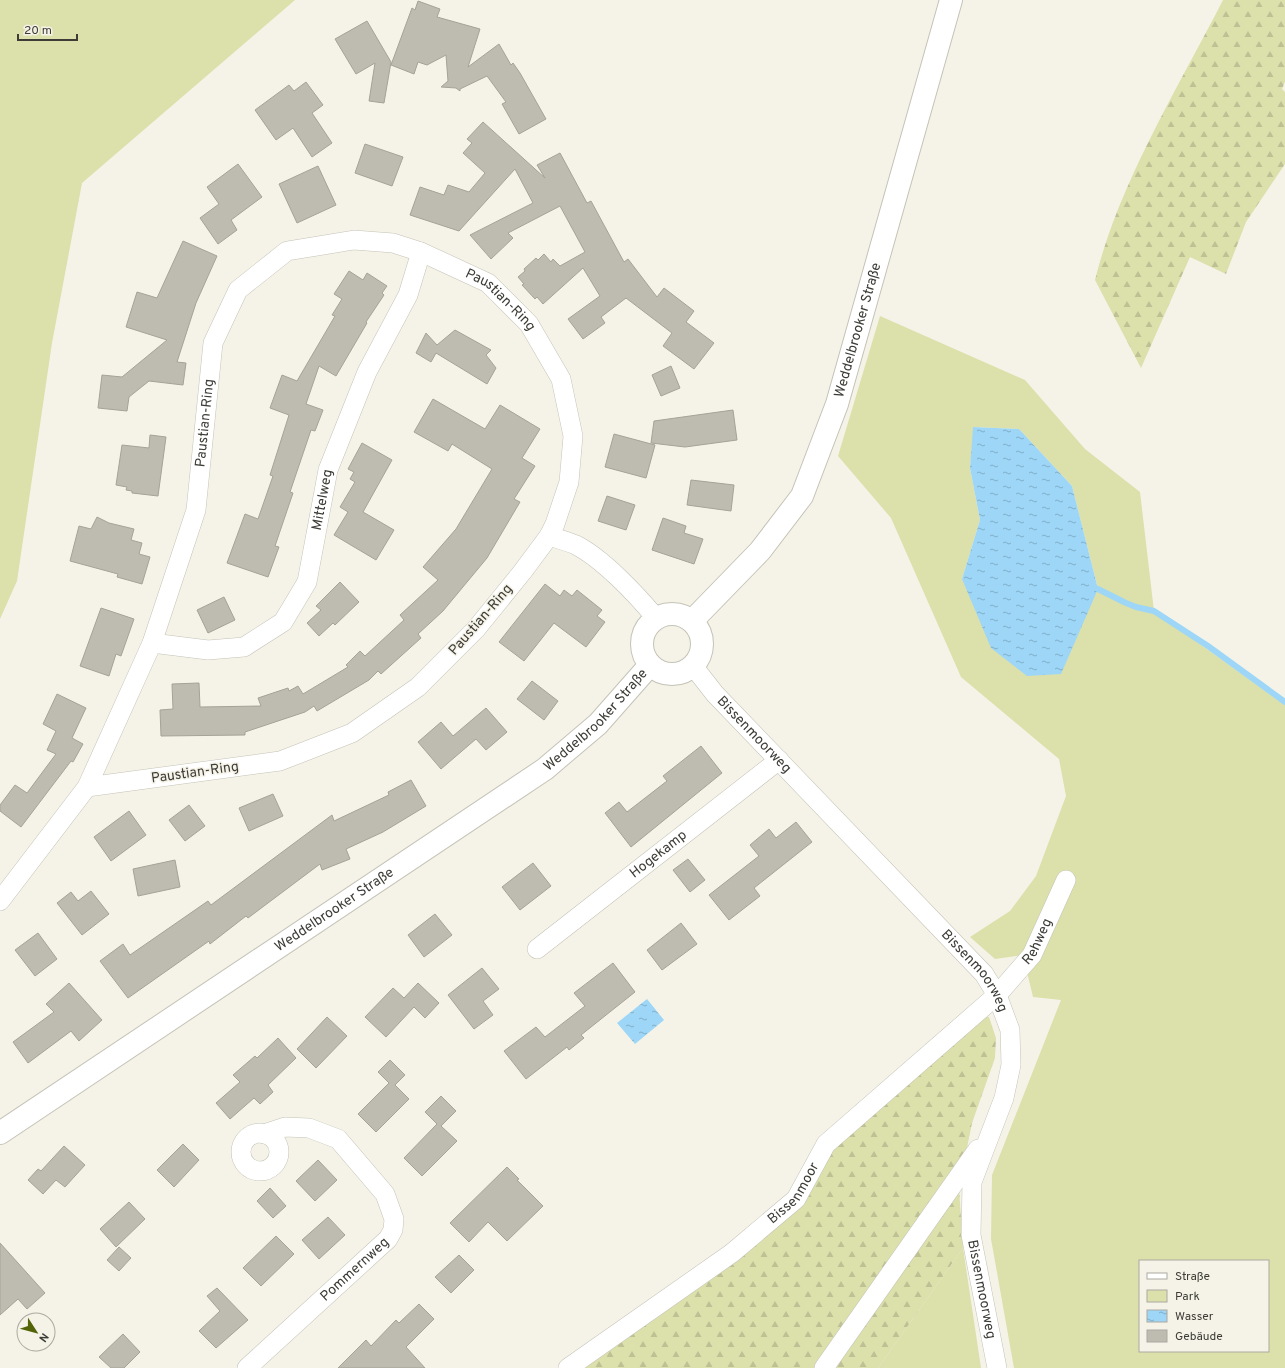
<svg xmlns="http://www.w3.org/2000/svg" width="1285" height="1368" font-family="Overpass,sans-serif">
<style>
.green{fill:#dce0ab;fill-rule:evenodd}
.forest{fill:url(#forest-firs)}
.water{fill:url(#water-ripples)}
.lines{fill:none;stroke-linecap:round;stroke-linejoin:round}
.stream{stroke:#9dd6f7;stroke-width:6}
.building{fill:#bebcb1;stroke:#a5a398}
.street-casing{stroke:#c5c3b7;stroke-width:20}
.secondary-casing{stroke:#c5c3b7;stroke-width:24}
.street{stroke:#fff;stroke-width:19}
.secondary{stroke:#fff;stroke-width:22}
.labels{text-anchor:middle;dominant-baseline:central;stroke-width:3;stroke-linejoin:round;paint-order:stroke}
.street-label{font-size:14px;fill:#3d3c37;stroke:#f5f3e7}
</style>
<defs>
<pattern id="forest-firs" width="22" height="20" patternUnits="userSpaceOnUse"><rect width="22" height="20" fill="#dce0ab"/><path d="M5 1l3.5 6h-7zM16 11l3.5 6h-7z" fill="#bec194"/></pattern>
<pattern id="water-ripples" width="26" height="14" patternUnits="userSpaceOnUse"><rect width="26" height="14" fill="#9dd6f7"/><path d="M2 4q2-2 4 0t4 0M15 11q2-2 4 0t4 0" fill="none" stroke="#81afc9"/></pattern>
</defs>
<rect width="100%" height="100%" fill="#f5f3e7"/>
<g class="green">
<polygon points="0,0 295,0 82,183 52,343 17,581 0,619"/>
<path d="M880 316 1025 380 1085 449 1140 492 1154 611 1136 607 1098 589 1072 486 1019 429 974 427 970 468 980 520 962 579 1097 590 1136 608 1154 611 1285 705V1368H1014L991 1239 992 1175 1061 1000 1033 997 1023 955 995 959 970 937 1010 911 1036 876 1066 796 1059 759 961 677 891 518 838 456ZM1140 1261H1268V1351H1140Z"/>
<polygon points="963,1248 981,1368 878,1368"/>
</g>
<g class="forest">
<path d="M1223 0H1285V82L1282 89 1285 92V164L1246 222 1226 274 1190 257 1141 368 1095 280C1119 183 1178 88 1223 0Z"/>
<polygon points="980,1017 989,1017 996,1038 995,1058 972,1123 959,1188 963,1248 878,1368 577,1368 738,1255 829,1148"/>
</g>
<g class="water">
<polygon points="973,427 1019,429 1072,486 1098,589 1061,674 1027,676 991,648 962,579 980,520 970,468"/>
<polygon points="647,999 664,1020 635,1044 617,1023"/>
</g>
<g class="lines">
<g class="stream">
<polyline points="1098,589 1124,602"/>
<polyline points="1126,603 1136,607 1154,611 1208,646 1285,702"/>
</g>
</g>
<g class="building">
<polygon points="418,1 440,9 437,17 480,29 468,67 499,44 511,65 513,63 520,73 546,119 519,134 502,104 506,102 487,76 460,89 460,91 456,88 441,87 448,81 446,55 427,65 418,62 414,74 391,65 412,8 415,10"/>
<polygon points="367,21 391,62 384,103 369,101 375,63 356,74 335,39"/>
<polygon points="306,82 323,105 312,113 332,143 312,157 293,128 276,140 255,110 289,85 294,91"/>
<polygon points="483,122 545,178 537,165 560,153 587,203 591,201 624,262 628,259 657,297 664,288 694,311 686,322 714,343 694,369 663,346 672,333 626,298 601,317 605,323 583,339 568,319 600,296 583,268 543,304 537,297 535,299 522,285 524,284 518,277 525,271 524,269 536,258 538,260 544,254 551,262 553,259 560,266 585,252 560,206 508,233 513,238 491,259 470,235 533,203 515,169 459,231 410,215 420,187 444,195 448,185 469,192 485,173 463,153 472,143 467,139"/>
<polygon points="365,144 403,157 392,186 355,173"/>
<polygon points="238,164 262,197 231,220 237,230 218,244 200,218 219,204 207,187"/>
<polygon points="318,166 336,205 297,223 279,184"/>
<polygon points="183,241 217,256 196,303 177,362 186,363 183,385 149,381 129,397 127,411 98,408 102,375 122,377 167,340 126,327 137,292 157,298"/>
<polygon points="349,271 363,280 367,273 387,286 382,293 384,295 366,322 367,323 336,376 319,366 306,404 323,410 315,431 311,430 290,492 293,493 275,546 279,547 268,577 227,563 245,514 258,519 273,476 270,475 289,415 270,408 282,375 297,381 335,316 332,315 342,299 334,294"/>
<polygon points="455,330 491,350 486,355 496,368 487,384 436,353 431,362 416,353 426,333 437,345"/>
<polygon points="671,366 680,388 661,396 652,375"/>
<polygon points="433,399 485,429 500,405 540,429 522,458 535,466 514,499 520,502 487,558 443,611 418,634 421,638 381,674 378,671 369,680 317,711 314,706 305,712 245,732 245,735 161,736 160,710 173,709 172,684 199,683 200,707 261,706 258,698 288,688 289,691 298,686 303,694 348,667 346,665 360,651 365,656 404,620 400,615 438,580 423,567 456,529 492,469 452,444 448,451 414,432"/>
<polygon points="733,410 737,440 685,447 651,443 654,421"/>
<polygon points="614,434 655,445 646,478 605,467"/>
<polygon points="150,435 166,437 158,496 132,493 132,491 126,490 127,487 116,485 122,445 149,448"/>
<polygon points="362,443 392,460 363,512 394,530 376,560 334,535 348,512 340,507 355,482 350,479 354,472 348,469"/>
<polygon points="691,480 734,485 731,511 687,505"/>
<polygon points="607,496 635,505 626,530 598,521"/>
<polygon points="97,517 109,523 134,529 131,540 142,543 139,554 150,557 142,584 117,577 118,574 70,561 79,526 91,529"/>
<polygon points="663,518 686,526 684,533 703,539 694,564 652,550"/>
<polygon points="340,582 359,602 335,625 333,623 319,636 307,623 321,610 316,606"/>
<polygon points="545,584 560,596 564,590 572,596 577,590 602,610 597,616 605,622 586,647 554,623 524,661 499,642"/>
<polygon points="224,597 235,620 208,633 197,610"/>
<polygon points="101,608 134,619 121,656 116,654 109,676 80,666"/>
<polygon points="532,681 558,701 544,720 517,699"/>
<polygon points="57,694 86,708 72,738 83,744 73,762 71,761 21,827 0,811 0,805 15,785 27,793 56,754 47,750 56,731 43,724"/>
<polygon points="486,708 507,732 486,750 476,739 441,769 418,742 441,722 453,736"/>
<polygon points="701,746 722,773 631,847 605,813 619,802 627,812 667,781 663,776"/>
<polygon points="411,780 426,806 383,832 346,849 350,859 322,870 320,864 248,918 246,916 210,944 209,941 128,998 100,961 123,944 130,955 208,901 211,905 332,815 334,821 389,795 388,792"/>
<polygon points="273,794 283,816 249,831 239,808"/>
<polygon points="189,805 205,826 185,841 169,820"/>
<polygon points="129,811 146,835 111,861 94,837"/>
<polygon points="796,822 812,842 754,888 760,896 729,920 709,895 759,856 750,845 769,829 776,838"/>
<polygon points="688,859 705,880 690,892 673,870"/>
<polygon points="175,860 180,887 138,896 133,869"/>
<polygon points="533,863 551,886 520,910 502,887"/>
<polygon points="91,891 109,914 82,935 57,903 71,892 78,901"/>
<polygon points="435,914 452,935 424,957 408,935"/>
<polygon points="681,923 697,944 662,970 647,950"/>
<polygon points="38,933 57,959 35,976 15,950"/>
<polygon points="613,963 635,992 581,1035 584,1038 569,1050 567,1047 526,1079 504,1051 536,1027 545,1037 585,1006 574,993"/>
<polygon points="482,968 499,989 483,1001 493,1015 474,1029 448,995"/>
<polygon points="69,983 102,1020 79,1041 71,1031 28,1063 13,1042 54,1012 46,1004"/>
<polygon points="418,983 439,1003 425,1018 414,1007 386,1037 365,1017 393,988 404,998"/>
<polygon points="327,1017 347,1036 316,1068 297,1049"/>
<polygon points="278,1038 296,1058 268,1085 273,1092 260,1104 254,1098 230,1119 216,1103 240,1082 233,1075 255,1056 257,1058"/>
<polygon points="390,1060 405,1075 395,1085 409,1099 376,1132 358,1114 389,1083 378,1072"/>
<polygon points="441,1096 456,1111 441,1126 457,1141 422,1176 404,1158 437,1124 425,1112"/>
<polygon points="183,1144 199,1160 174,1187 157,1170"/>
<polygon points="64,1146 85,1165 65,1187 56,1180 43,1194 28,1180 38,1169 41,1171"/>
<polygon points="318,1160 337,1180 315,1201 296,1181"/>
<polygon points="507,1167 519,1179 517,1180 543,1206 507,1241 488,1222 469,1242 450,1223"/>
<polygon points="270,1188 286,1206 273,1218 257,1201"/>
<polygon points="129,1202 145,1219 116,1247 100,1229"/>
<polygon points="328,1217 345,1235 319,1259 302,1240"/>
<polygon points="276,1236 294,1254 261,1286 243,1268"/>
<polygon points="0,1243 45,1293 27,1309 18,1299 0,1315"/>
<polygon points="119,1247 131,1258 119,1271 107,1260"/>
<polygon points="459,1255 474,1270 451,1293 435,1277"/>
<polygon points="217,1288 248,1320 216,1348 199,1331 220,1311 207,1296"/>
<polygon points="419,1304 434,1319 406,1347 425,1368 338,1368 366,1340 371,1346 396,1320 399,1323"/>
<polygon points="123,1334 140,1352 124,1368 111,1368 99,1357"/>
</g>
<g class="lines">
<defs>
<g id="street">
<path d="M549 536C558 539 567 541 576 545 603 559 636 594 656 618"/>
<path id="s1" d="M152 643 208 650 244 647 283 622 307 582 328 470 367 372 408 295 421 252"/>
<path id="s2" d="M693 666 715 694 984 974 997 995 1010 1030 1011 1065 1004 1098 972 1182 971 1235 997 1368"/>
<path id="s3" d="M0 901 87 787 152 643 196 510 213 343 238 290 287 251 354 240 393 243 421 252 488 283 529 324 561 379 573 436 569 482 555 524 549 536 523 571 476 629 418 687 352 733 280 761 87 787"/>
<path id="s4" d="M537 949 779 760"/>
<circle cx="260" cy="1152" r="19"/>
<path id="s5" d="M247 1368 388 1239 393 1230 394 1219 385 1194 338 1139 309 1128 285 1127 264 1134"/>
<path id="s6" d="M568 1368 732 1253 796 1199 826 1144 997 995 1032 955 1066 880"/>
<polyline points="824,1368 978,1149"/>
</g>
<g id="secondary">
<circle cx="672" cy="644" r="30"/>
<path id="s7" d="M692 621 760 551 802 496 837 404 951 0"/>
<path id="s8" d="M0 1133 545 769 598 724 650 665"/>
</g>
</defs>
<use href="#street" class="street-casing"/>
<use href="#secondary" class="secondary-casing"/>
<use href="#street" class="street"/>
<use href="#secondary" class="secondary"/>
</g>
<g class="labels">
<g class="street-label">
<text stroke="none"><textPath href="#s3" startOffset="961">Paustian-Ring</textPath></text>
<text stroke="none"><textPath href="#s7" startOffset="342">Weddelbrooker Straße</textPath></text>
<text stroke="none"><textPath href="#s3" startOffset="529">Paustian-Ring</textPath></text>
<text stroke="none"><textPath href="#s1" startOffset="269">Mittelweg</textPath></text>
<text transform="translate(481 620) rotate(-49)">Paustian-Ring</text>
<text stroke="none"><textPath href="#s8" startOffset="726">Weddelbrooker Straße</textPath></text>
<text stroke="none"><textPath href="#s2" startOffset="92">Bissenmoorweg</textPath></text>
<text transform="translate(195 773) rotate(-8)">Paustian-Ring</text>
<text stroke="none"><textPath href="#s4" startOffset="154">Hogekamp</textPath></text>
<text stroke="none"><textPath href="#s8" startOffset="402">Weddelbrooker Straße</textPath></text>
<text stroke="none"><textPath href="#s6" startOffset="641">Rehweg</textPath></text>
<text stroke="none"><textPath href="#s2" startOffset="416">Bissenmoorweg</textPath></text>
<text stroke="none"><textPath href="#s6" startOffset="287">Bissenmoor</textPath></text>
<text stroke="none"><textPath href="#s5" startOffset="146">Pommernweg</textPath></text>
<text stroke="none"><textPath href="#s2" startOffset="753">Bissenmoorweg</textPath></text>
</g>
</g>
<rect x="1139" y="1260" width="130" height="92" fill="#f5f3e7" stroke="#abaaa1"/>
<rect x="1147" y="1273" width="20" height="6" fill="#ffffff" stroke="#abaaa1"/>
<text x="1175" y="1280" font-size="12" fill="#3d3c37">Straße</text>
<rect x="1147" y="1290" width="20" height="12" fill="#dce0ab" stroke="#abaaa1"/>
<text x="1175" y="1300" font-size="12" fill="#3d3c37">Park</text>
<rect x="1147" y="1310" width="20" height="12" fill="url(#water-ripples)" stroke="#abaaa1"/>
<text x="1175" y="1320" font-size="12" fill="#3d3c37">Wasser</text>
<rect x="1147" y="1330" width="20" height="12" fill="#bebcb1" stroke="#abaaa1"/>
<text x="1175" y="1340" font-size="12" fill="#3d3c37">Gebäude</text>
<g transform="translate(36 1332) rotate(126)"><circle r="19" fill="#f5f3e7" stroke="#abaaa1"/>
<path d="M0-3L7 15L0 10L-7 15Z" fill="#536308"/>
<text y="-6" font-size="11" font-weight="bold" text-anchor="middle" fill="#3d3c37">N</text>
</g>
<path d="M18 34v6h59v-6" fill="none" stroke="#3d3c37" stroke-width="2"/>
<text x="24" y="34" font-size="12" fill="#3d3c37" stroke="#f5f3e7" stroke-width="3" paint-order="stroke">20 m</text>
</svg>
